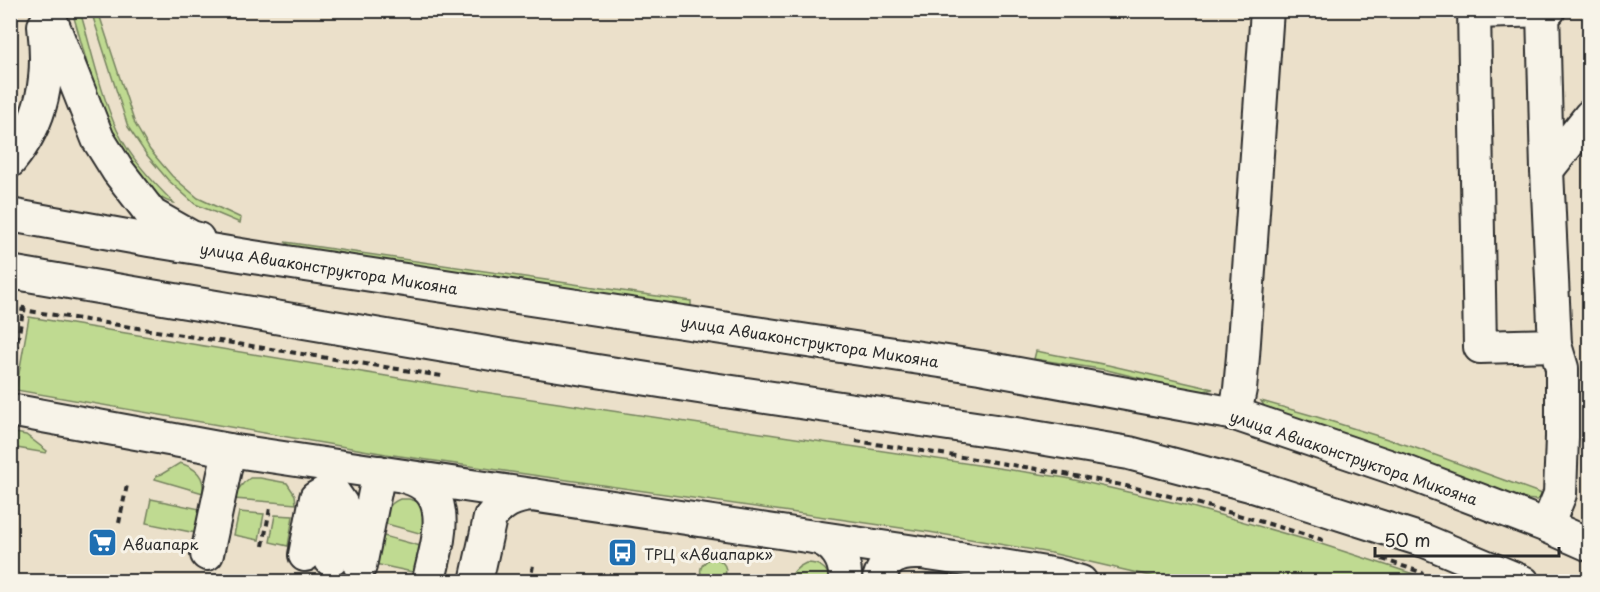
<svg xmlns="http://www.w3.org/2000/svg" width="1600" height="592" font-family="'Playpen Sans',sans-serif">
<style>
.green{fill:#bfda91;stroke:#75825e;stroke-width:1.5}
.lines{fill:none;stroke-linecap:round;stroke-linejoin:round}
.minor-casing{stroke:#2b2b2b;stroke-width:36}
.path{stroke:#2b2b2b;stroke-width:4;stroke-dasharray:6 4.5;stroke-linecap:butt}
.minor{stroke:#f7f3e8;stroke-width:32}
.labels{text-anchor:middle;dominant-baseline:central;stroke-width:6;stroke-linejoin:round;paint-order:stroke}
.street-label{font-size:15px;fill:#2b2b2b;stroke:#f7f3e8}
.poi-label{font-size:15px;fill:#2b2b2b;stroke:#f7f3e8;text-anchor:start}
</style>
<rect width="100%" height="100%" fill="#ebe0ca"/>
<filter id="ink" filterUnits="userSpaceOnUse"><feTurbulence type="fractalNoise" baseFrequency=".0167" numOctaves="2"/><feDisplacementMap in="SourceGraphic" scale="12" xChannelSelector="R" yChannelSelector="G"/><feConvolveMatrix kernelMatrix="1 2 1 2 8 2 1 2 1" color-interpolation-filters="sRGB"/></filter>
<g filter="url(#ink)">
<g class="green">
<path d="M72 11H80C91 48 101 95 117 130 130 158 153 182 174 203 160 201 152 189 143 178 132 164 120 149 112 133 94 98 84 49 72 11Z"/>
<polygon points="91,11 98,11 135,124 150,150 172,176 198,198 241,218 240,223 195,204 168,180 146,154 128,127"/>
<polygon points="285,242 691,301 691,308 298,251"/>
<polygon points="29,317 477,391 1066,478 1185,505 1321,544 1435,581 1172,581 1051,553 929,532 386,454 16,390"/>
<polygon points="1036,351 1108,365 1213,389 1204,391 1192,391 1107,370 1034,359"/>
<polygon points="1261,401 1314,416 1413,447 1545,495 1537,500 1522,499 1410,456 1266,409"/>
<polygon points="10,432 26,435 47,451 46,453 11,447"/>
<path d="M180 463C196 468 205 476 203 493L155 479 156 476 162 474Z"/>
<path d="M250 478H260L287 483 295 495 296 504 234 499C238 489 241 484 250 478Z"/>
<polygon points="151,499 200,509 196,533 146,523"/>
<path d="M400 499H409L423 503 430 536 383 523C386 511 388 504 400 499Z"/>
<polygon points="239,512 264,514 259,540 234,535"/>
<polygon points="275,515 293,516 288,546 270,542"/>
<polygon points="380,535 428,548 422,574 375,564"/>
<path d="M711 558C725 559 730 570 722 581H705C697 572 700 564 711 558Z"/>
<path d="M806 563C820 563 827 568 832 582H789C792 572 797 567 806 563Z"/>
</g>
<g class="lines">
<defs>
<g id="minor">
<polyline points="47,10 98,139 118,171 152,215 191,237 198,239"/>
<polyline points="1474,10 1480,347 1555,345"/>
<polyline points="1543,11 1547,170 1555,345 1562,368 1562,437 1560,494 1547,526"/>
<polyline points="1474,12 1549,10"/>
<path d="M10 161C44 120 50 77 44 26"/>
<polyline points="1547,170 1590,116"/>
<polyline points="10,215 149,240 253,257 980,367 1235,414 1406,472 1547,526 1590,545"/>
<polyline points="10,272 527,360 705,388 1016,434 1129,453 1250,485 1425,541 1523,582"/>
<polyline points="10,410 229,450 942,556 1057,575 1081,582"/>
<polyline points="1235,414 1240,389 1243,356 1267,10"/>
<path d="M406 477C457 491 437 543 429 580"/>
<path d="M814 537C835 542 847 561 845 582"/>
<polyline points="207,554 229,450"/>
<polyline points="305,555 316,498 331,489 342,505 331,560"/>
<polyline points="360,566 379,472"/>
<path d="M476 582 490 518C501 503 514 496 533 495"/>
<path d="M878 582C884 559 897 552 919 553"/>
</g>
</defs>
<use href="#minor" class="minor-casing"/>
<g class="path">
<polyline points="10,308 442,376"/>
<polyline points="10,382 24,306"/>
<path d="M856 441C946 455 1037 467 1126 486 1192 500 1258 521 1323 540"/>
<polyline points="119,523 127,485"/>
<polyline points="263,546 270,508"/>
<polyline points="1382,559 1423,573"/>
<polyline points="530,582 533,565"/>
</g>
<use href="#minor" class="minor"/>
</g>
</g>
<defs>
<symbol id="supermarket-square" viewBox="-11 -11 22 22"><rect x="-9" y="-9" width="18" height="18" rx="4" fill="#1f6fb2" stroke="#f7f3e8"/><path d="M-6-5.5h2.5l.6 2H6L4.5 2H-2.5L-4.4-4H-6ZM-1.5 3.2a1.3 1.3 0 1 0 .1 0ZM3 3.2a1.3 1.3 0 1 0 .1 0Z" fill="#fff"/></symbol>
<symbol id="bus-square" viewBox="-11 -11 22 22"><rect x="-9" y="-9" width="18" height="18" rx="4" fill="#1f6fb2" stroke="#f7f3e8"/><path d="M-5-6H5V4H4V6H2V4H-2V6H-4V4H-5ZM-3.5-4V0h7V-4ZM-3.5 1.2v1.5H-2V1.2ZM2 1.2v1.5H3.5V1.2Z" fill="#fff"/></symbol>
</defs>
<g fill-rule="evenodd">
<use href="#supermarket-square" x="86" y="526" width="33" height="33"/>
<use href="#bus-square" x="606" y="536" width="33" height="33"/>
</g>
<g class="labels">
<g class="street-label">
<text transform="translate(329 268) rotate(9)">улица Авиаконструктора Микояна</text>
<text transform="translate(810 341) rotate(9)">улица Авиаконструктора Микояна</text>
<text transform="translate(1354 457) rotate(19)">улица Авиаконструктора Микояна</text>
</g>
<g class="poi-label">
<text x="123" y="543">Авиапарк</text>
<text x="644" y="553">ТРЦ «Авиапарк»</text>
</g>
</g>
<rect width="1600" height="592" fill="none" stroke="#f7f3e8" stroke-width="36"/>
<rect x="18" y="18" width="1564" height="556" fill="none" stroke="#2b2b2b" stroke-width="2" filter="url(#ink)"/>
<path d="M1375 547v9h184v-9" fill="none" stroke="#2b2b2b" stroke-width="3"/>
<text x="1384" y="547" font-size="18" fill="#2b2b2b" stroke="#f7f3e8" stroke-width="4.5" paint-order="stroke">50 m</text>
</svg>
